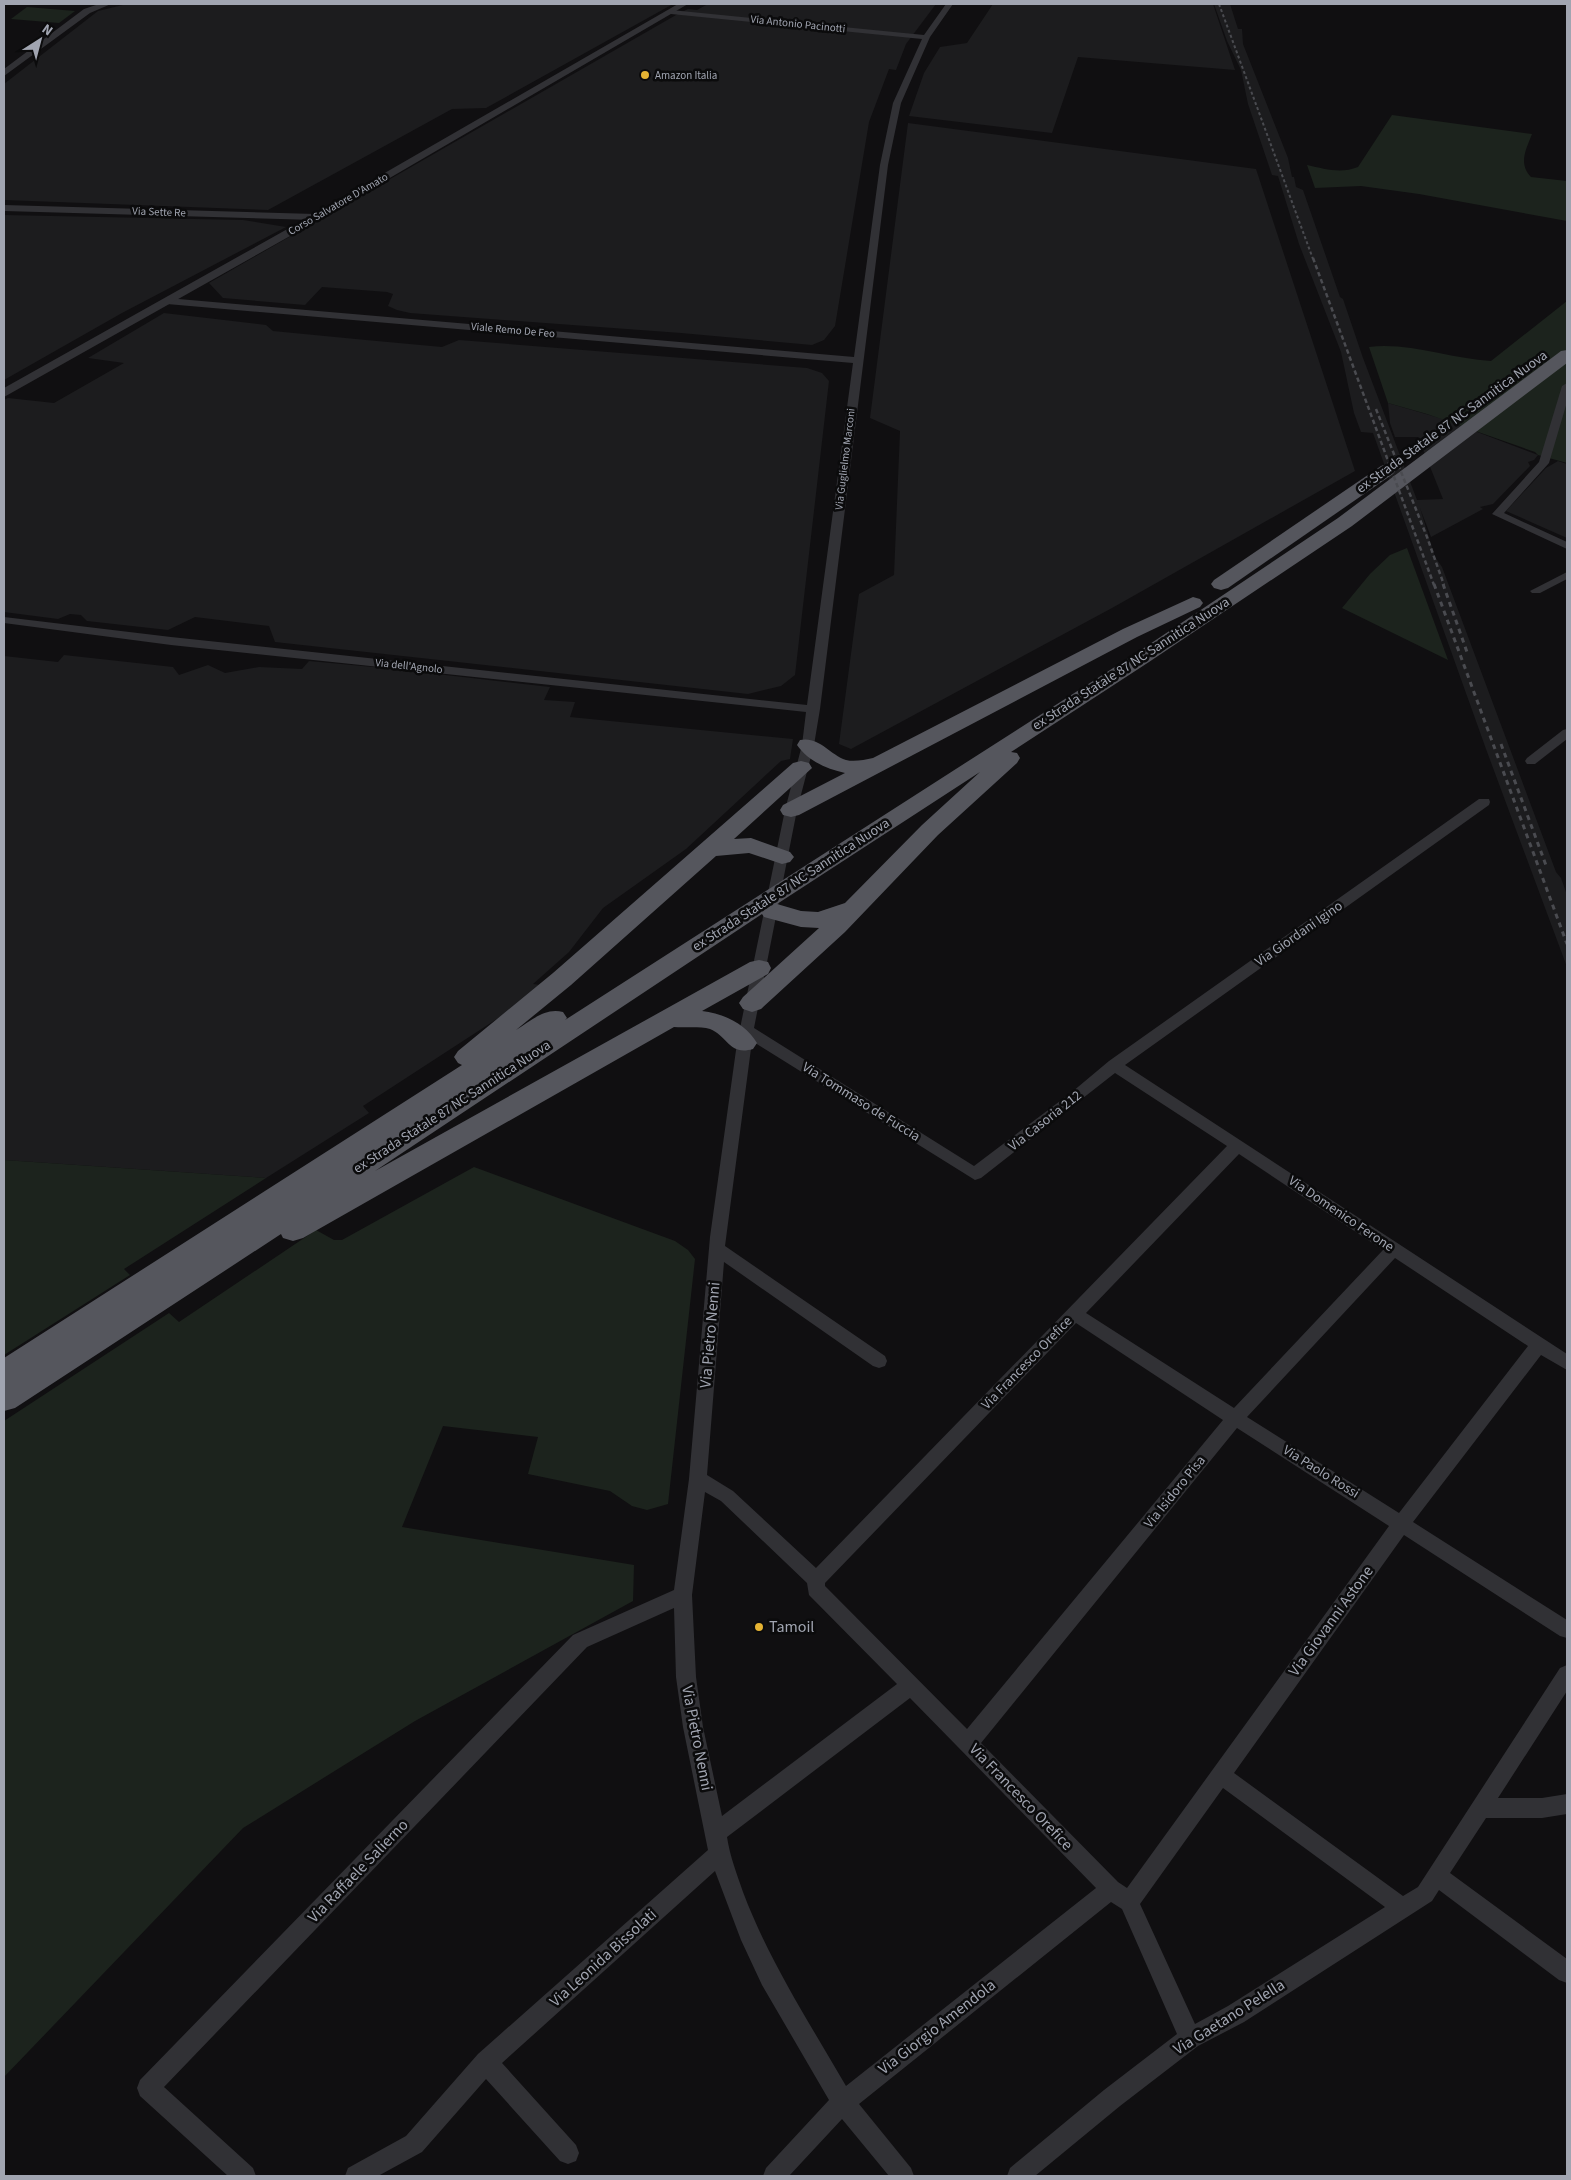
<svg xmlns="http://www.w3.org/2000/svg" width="1571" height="2180" font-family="'Source Sans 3',sans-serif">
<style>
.built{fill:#1c1c1e}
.green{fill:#1c231d}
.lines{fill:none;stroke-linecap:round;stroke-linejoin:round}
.minor{fill:#313135;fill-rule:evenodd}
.tertiary{fill:#313135;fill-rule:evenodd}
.trunk{fill:#55565d;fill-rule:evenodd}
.rail-far2{stroke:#4a4b50;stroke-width:2;stroke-dasharray:3 2.5;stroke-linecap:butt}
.rail-far1{stroke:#4a4b50;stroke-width:2.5;stroke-dasharray:4.5 3;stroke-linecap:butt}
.rail{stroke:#4a4b50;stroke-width:3;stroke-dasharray:5 4.5;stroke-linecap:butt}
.poi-dot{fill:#e5b333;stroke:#0b0b0c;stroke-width:2}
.labels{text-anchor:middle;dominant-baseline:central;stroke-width:5;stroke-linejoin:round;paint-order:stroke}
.far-street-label{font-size:11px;fill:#a1a5b1;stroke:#0b0b0c}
.far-poi-label{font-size:11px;fill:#a1a5b1;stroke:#0b0b0c;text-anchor:start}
.street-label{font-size:14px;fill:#a1a5b1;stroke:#0b0b0c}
.near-street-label{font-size:16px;fill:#a1a5b1;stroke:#0b0b0c}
.near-poi-label{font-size:16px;fill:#a1a5b1;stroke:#0b0b0c;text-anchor:start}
</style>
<rect width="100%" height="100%" fill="#100f11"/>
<g class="built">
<polygon points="127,4 673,4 486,108 452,109 268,210 4,200 4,84 98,11"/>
<polygon points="708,4 936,4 906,44 896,70 889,69 869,122 835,326 824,340 812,345 681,333 410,313 397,310 388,306 393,294 387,292 322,287 305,305 223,298 209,283 676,15 688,9 697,10"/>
<polygon points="993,4 1213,4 1235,70 1078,57 1052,133 909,116 924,73 940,47 967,43"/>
<polygon points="1214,4 1230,4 1238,29 1242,29 1243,44 1288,158 1292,177 1294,177 1296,187 1303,190 1340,297 1343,299 1363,358 1417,500 1443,499 1418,437 1395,437 1390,423 1388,403 1443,419 1538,455 1534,460 1528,462 1530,466 1493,504 1480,507 1483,509 1431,537 1420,508 1435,557 1442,567 1556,872 1561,878 1567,895 1567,967 1486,749 1373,433 1361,432 1354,413 1341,352 1299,244 1278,176 1272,175 1248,104 1241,70 1227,41"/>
<polygon points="908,123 1256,169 1355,471 1112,608 851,749 839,744 859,594 894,575 900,431 870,418"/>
<polygon points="4,215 243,220 286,227 122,313 4,380"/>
<polygon points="164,313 266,325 273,331 366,340 442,347 459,340 807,368 822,373 829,381 795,675 781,686 748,694 275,642 269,626 195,617 168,630 87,621 81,615 70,614 58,619 4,612 4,400 8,398 54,403 124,363 88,358"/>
<polygon points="1558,461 1567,464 1567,538 1506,511 1546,468"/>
<polygon points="64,655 173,667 179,675 208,665 225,673 259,667 302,669 309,661 394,669 550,687 544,700 575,702 570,717 793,739 790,759 781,761 686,849 603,908 569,952 533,984 540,985 506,1013 363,1106 369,1113 266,1178 4,1160 4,656 58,662"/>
</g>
<g class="green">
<polygon points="27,7 75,11 59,23 11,19"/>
<path d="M1392 115 1532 134C1526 150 1518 163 1531 177L1567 181V221L1419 194 1361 186 1315 188 1307 165C1325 169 1341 174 1358 167Z"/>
<path d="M1567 301V463L1538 455 1535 452 1427 414 1388 403 1369 347C1409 342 1451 359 1491 361Z"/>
<polygon points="1407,548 1448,660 1342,608 1370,574 1390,555"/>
<polygon points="4,1160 266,1178 124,1269 130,1275 4,1355"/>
<polygon points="474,1167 675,1241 688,1250 695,1259 668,1504 647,1510 632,1506 610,1491 528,1474 538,1437 443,1426 402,1527 634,1565 633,1601 415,1721 243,1828 4,2077 4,1421 169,1313 179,1322 316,1230 334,1240 342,1240"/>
</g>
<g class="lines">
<g class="minor">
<path d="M946 4H953L930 37 901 103 888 165 820 709 814 745 797 810 754 1028 974 1166 1072 1092 1109 1061 1479 799H1489L1490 802 1489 805 1125 1065 1567 1354V1370L1541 1355 1413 1522 1567 1620V1638L1560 1636 1404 1535 1234 1773 1403 1896 1418 1887 1560 1668 1567 1665V1691L1498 1798H1542L1567 1794V1814L1542 1818H1486L1450 1873 1567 1959V1983L1559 1980 1439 1890 1432 1901 1244 2022 1198 2046 1120 2106 1035 2176H1007L1010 2168 1104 2090 1177 2034 1122 1909 1111 1902 859 2104 911 2168 914 2176H889L842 2119 789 2176H763L766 2168 829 2100 762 1985 741 1940 715 1871 502 2063 576 2145 579 2153 576 2161 568 2164 560 2161 486 2079 422 2152 378 2176H345L348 2168 406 2136 478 2054 708 1850 683 1727 676 1677 674 1608 587 1647 164 2087 253 2168 256 2176H228L140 2096 137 2088 140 2080 573 1635 674 1590 689 1479 710 1237 737 1043 785 810 802 745 806 712 171 645 4 623V617L171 637 807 705 853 363 167 304 162 301 167 298 854 357 880 165 893 103 922 39 671 14 667 12 671 10 924 35ZM752 1041 975 1180 981 1178 1115 1073 1227 1146 816 1568 733 1491 707 1475 724 1262 873 1366 879 1368 885 1366 887 1361 885 1356 725 1246ZM1239 1154 1383 1250 1234 1408 1086 1313ZM1395 1258 1528 1346 1399 1513 1247 1417ZM1076 1323 1223 1420 967 1729 825 1586V1583ZM1237 1428 1389 1526 1127 1888 1118 1882 981 1743ZM705 1492 721 1501 807 1583 809 1595 897 1684 722 1816 703 1727 696 1677 692 1595ZM910 1698 1096 1888 846 2086C809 2022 769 1961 743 1892 737 1874 730 1857 727 1837ZM1223 1788 1385 1907 1228 2006 1195 2024 1140 1904Z"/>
<polygon points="4,205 315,214 319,217 315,220 4,211"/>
<polygon points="1567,383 1567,402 1549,463 1504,513 1567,542 1567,549 1492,514 1539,462 1562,386"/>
<polygon points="1567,572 1567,579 1540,593 1532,593 1530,591"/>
<polygon points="1567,729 1567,739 1535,764 1527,764 1525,761 1527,758 1563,730"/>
</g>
<g class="tertiary">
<polygon points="99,4 111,4 90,13 4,76 4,69 84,9"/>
<polygon points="678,4 688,4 299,231 4,397 4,388 291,227"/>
</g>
<g class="trunk">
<path d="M1567 350V363L1352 526 1149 662 1011 752 1017 753 1020 758 1017 763 938 835 845 932 761 1009 752 1012 743 1009 739 1003 743 997 819 928 801 927 764 917 762 914 375 1171 750 962 759 960 768 962 771 968 768 974 702 1011C723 1013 746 1024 757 1043L753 1049C729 1056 728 1036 710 1029 700 1026 684 1028 674 1027L303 1238 293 1241 283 1238 281 1234 15 1408 4 1411V1358L462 1065 458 1063 454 1057 458 1051 553 973 793 763 801 761 809 763 812 768 734 839 751 838 790 852 794 857 790 862 782 864 749 853 716 856 571 985 516 1030C531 1021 545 1007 563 1012L567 1018 565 1020 1135 654 1338 518 1561 351ZM980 772 922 825 845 903 818 912 801 911 777 904Z"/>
<polygon points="1387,464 1393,466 1396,470 1393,474 1228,588 1221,590 1214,588 1211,584 1214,580 1381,466"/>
<path d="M1193 597 1200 599 1203 603 1200 607 1137 637 799 815 791 817 783 815 780 810 783 805 845 773C827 769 808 761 797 745L800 740C819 736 829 754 846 760 854 762 864 760 873 758L1123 629Z"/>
</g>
<polyline class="rail-far2" points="1219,4 1313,259"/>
<g class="rail-far1">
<polyline points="1313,258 1434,585"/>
<polyline points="1376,409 1427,537 1444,585"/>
</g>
<g class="rail">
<polyline points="1434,584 1567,944"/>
<polyline points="1443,584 1467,652"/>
<polyline points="1501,744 1547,868"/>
</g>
</g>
<g class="poi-dot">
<circle cx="645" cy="75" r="5"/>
<circle cx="759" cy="1627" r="5"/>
</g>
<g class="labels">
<g class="far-street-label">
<text transform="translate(798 24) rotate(6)">Via Antonio Pacinotti</text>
<text transform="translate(338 204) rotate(-30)">Corso Salvatore D'Amato</text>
<text transform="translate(159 212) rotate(2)">Via Sette Re</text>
<text transform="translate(513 330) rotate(5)">Viale Remo De Feo</text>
<text transform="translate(845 459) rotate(-83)">Via Guglielmo Marconi</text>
<text transform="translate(409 666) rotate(6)">Via dell'Agnolo</text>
</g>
<g class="far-poi-label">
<text x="655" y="75">Amazon Italia</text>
</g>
<g class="street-label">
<text transform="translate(1452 422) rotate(-36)">ex Strada Statale 87 NC Sannitica Nuova</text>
<text transform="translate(1131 664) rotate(-33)">ex Strada Statale 87 NC Sannitica Nuova</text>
<text transform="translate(791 885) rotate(-33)">ex Strada Statale 87 NC Sannitica Nuova</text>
<text transform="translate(1299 934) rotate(-35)">Via Giordani Igino</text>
<text transform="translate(861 1102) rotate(32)">Via Tommaso de Fuccia</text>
<text transform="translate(452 1107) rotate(-33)">ex Strada Statale 87 NC Sannitica Nuova</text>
<text transform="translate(1045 1121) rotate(-38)">Via Casoria 212</text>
<text transform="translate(1341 1214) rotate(34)">Via Domenico Ferone</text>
<text transform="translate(1027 1363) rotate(-46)">Via Francesco Orefice</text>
<text transform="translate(1321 1472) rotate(32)">Via Paolo Rossi</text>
<text transform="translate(1175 1492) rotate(-51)">Via Isidoro Pisa</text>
</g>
<g class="near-street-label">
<text transform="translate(710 1335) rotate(-85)">Via Pietro Nenni</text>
<text transform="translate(1331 1621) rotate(-54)">Via Giovanni Astone</text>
<text transform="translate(697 1738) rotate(79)">Via Pietro Nenni</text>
<text transform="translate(1021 1797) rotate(46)">Via Francesco Orefice</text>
<text transform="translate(358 1871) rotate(-46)">Via Raffaele Salierno</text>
<text transform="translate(603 1958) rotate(-42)">Via Leonida Bissolati</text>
<text transform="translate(1229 2017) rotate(-32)">Via Gaetano Pelella</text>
<text transform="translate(937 2027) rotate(-38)">Via Giorgio Amendola</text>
</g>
<g class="near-poi-label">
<text x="769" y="1627">Tamoil</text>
</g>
</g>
<rect width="1571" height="2180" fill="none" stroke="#a1a5b1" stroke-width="10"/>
<g transform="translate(40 40) rotate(36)" stroke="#0b0b0c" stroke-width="4" paint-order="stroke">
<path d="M0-4L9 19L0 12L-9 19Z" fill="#a1a5b1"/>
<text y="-8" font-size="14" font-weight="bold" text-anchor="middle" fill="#a1a5b1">N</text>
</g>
</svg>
